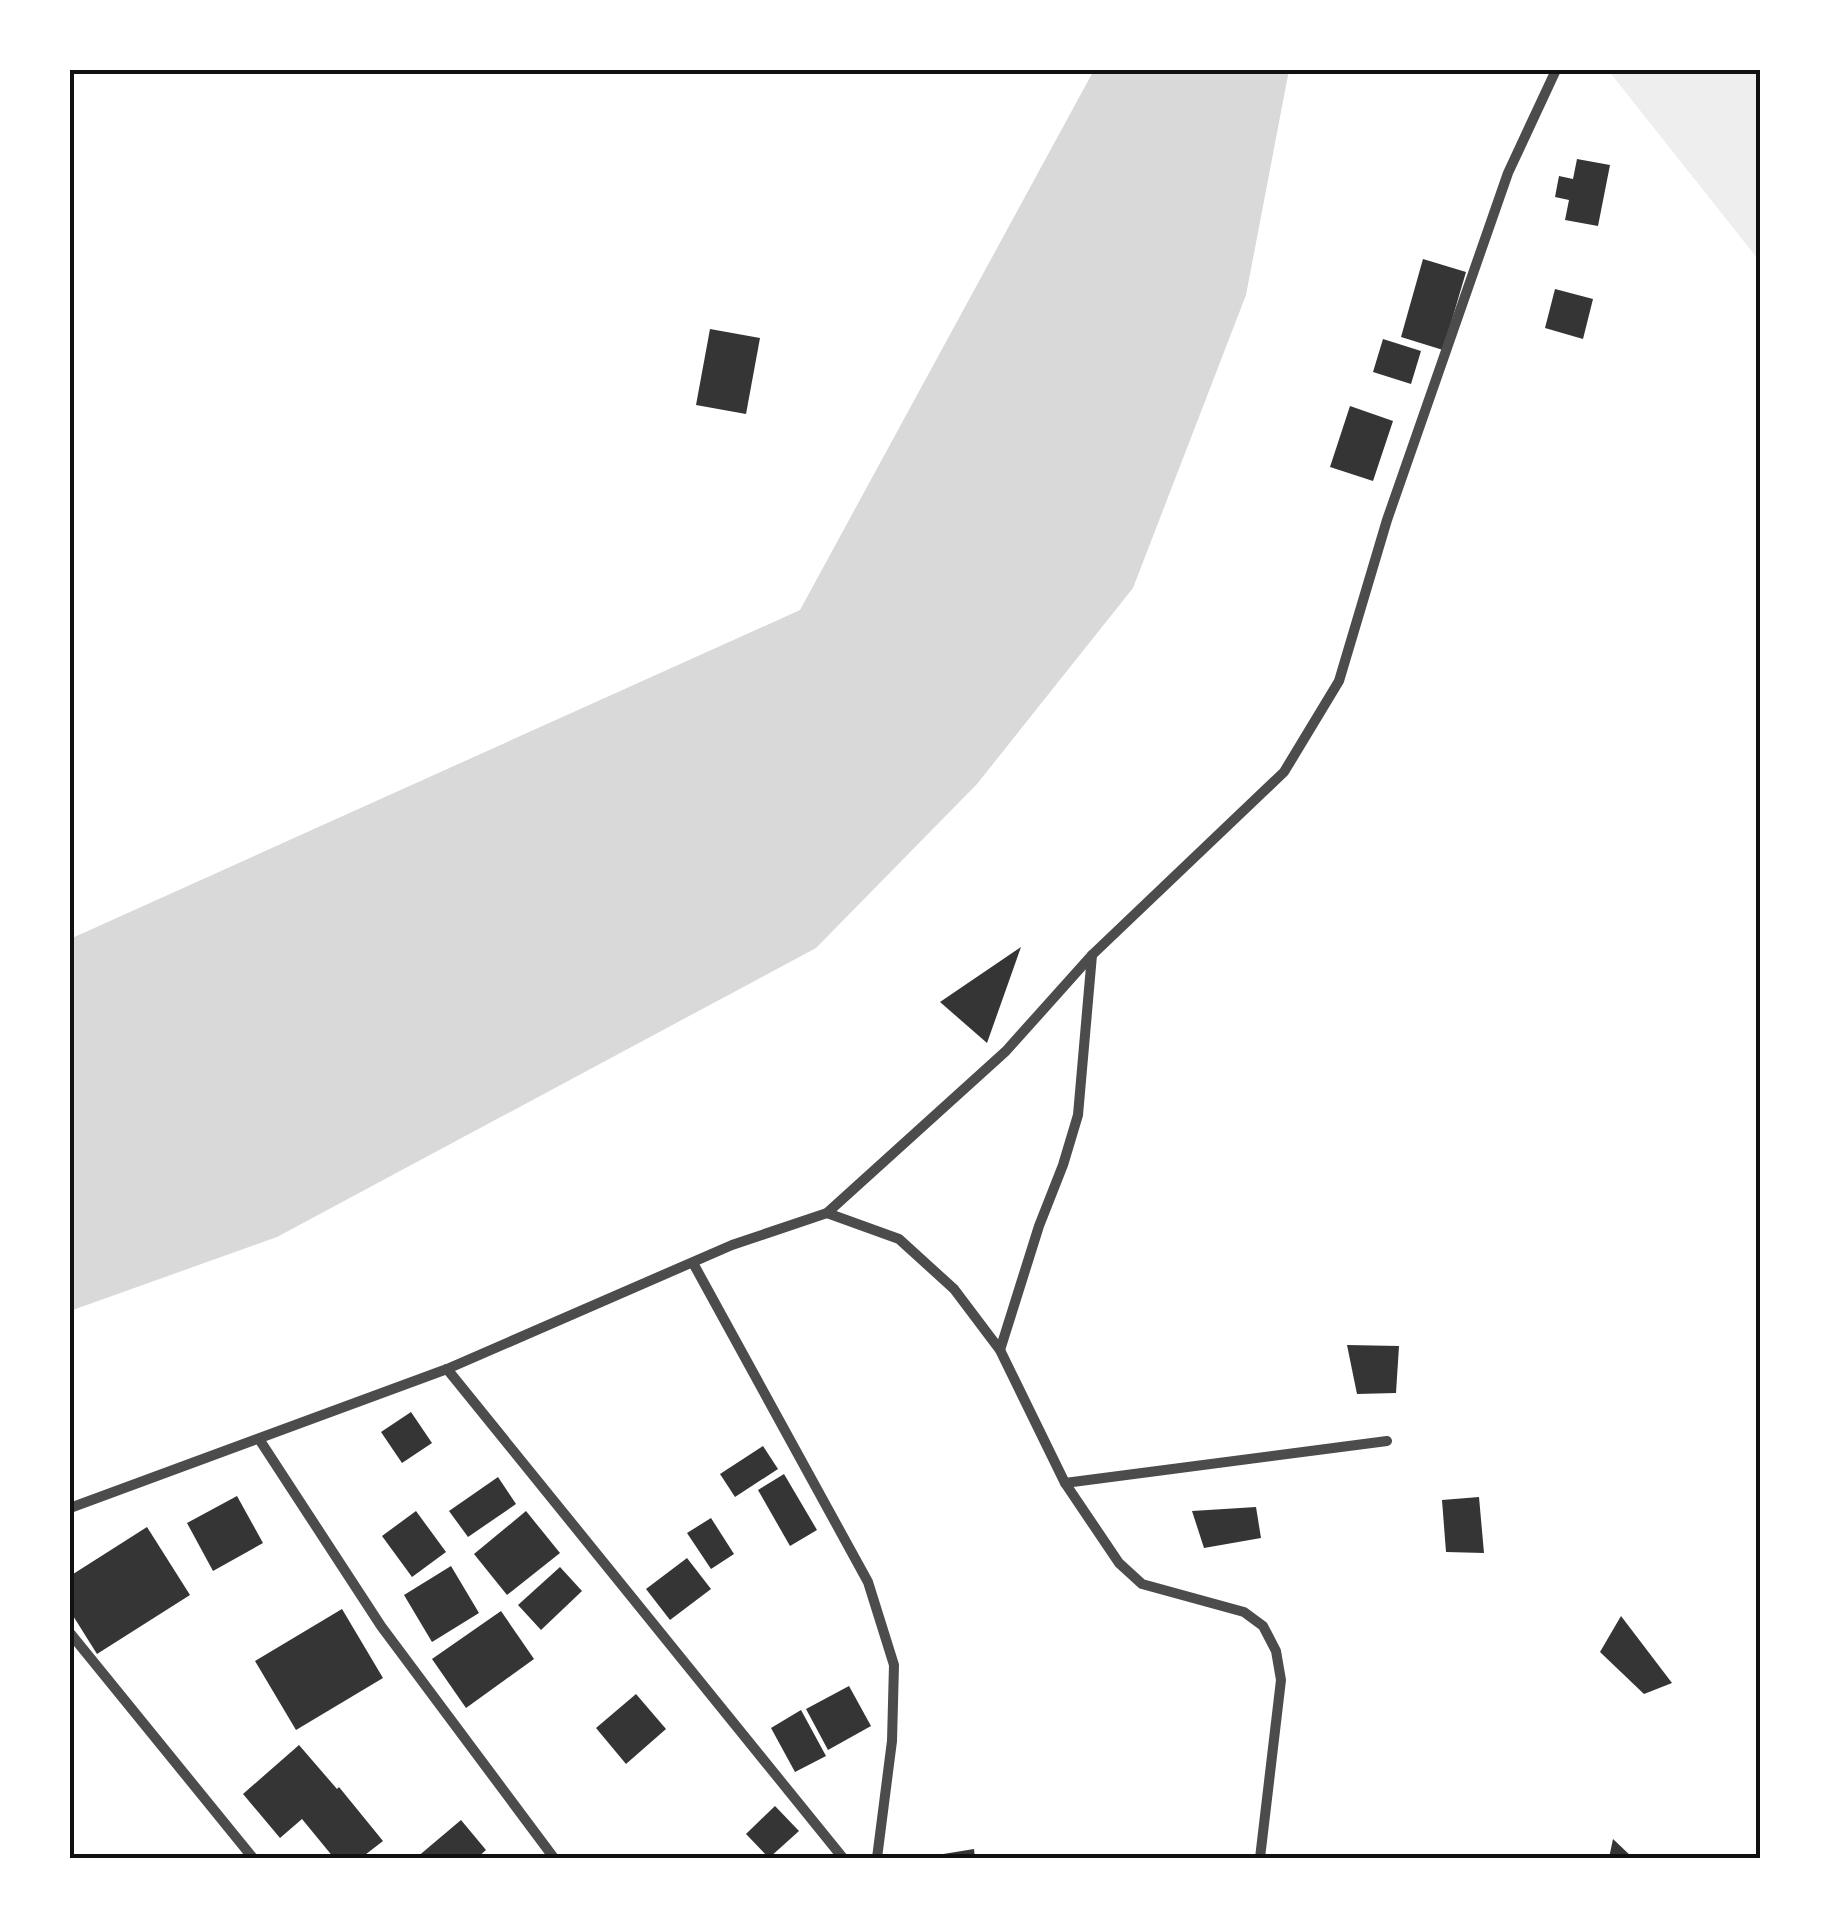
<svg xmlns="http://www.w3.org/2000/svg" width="1831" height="1928" font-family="Raleway,sans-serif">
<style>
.green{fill:#eee}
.water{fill:#d9d9d9}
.building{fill:#353535}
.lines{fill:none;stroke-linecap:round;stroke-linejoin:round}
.minor{stroke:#4c4c4c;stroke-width:10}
.neatline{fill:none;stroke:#111;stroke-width:4}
</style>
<rect width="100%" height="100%" fill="#fff"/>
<polygon class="green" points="1608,70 1761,70 1761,263"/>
<polygon class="water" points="1094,70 1289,70 1246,295 1133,588 977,784 816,948 277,1237 70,1311 70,939 800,610"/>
<g class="building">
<polygon points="1577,159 1610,165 1598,226 1565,220 1569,200 1555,197 1559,176 1573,179"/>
<polygon points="1423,259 1466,272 1443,350 1401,337"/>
<polygon points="1555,289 1593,299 1583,339 1545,328"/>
<polygon points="710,329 760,338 746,414 696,405"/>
<polygon points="1383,339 1421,351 1411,384 1373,372"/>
<polygon points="1350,406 1393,421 1373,481 1330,467"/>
<polygon points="1021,947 987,1043 940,1002"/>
<polygon points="1347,1345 1399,1346 1396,1393 1357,1394"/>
<polygon points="411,1412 432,1443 402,1463 381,1432"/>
<polygon points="763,1446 778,1469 735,1497 720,1474"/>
<polygon points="784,1474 817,1530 790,1546 758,1490"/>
<polygon points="498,1477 516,1504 468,1537 449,1511"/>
<polygon points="237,1496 263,1543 213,1571 187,1523"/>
<polygon points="1479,1497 1484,1553 1446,1552 1442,1500"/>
<polygon points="1256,1507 1261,1538 1204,1548 1192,1511"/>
<polygon points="416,1511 446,1552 412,1577 382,1536"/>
<polygon points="526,1511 560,1553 507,1595 474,1554"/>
<polygon points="711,1518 734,1554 711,1569 687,1533"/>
<polygon points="147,1527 190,1595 97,1654 70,1611 70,1576"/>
<polygon points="687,1558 711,1589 670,1620 646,1589"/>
<polygon points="451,1566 479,1613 432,1642 404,1595"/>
<polygon points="560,1567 582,1591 541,1630 518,1605"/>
<polygon points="342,1609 383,1678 296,1730 255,1661"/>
<polygon points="501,1611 534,1659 466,1708 432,1659"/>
<polygon points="1621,1616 1672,1683 1644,1694 1600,1652"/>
<polygon points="849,1686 871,1726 828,1750 806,1709"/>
<polygon points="636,1694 666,1729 626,1764 596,1728"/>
<polygon points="801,1710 826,1756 795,1772 771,1728"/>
<polygon points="299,1745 337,1789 339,1787 383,1841 361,1858 334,1858 302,1819 280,1838 243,1794"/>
<polygon points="775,1806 799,1831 769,1858 746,1834"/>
<polygon points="461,1820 486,1850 477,1858 416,1858"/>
<polygon points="1613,1839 1633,1858 1609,1858"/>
<polygon points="974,1849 975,1858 932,1858 931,1856"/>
</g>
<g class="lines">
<g class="minor">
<polyline points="827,1213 899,1239 954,1289 1000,1350 1065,1483 1119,1563 1142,1584 1244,1612 1263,1626 1276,1651 1281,1680 1260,1858"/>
<polyline points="693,1263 868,1582 894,1665 892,1741 877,1858"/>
<polyline points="1000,1350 1039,1226 1063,1165 1078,1115 1092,955"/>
<polyline points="447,1369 843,1858"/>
<polyline points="259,1439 381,1626 554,1858"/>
<polyline points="1065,1483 1387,1441"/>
<polyline points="70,1508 447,1369 732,1245 827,1213 1006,1051 1092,955 1284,772 1339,681 1387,520 1508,173 1556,70"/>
<polyline points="70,1633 253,1858"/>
</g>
</g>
<rect width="1831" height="1928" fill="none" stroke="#ffffff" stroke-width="145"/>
<rect x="72" y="72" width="1686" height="1784" class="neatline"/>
</svg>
